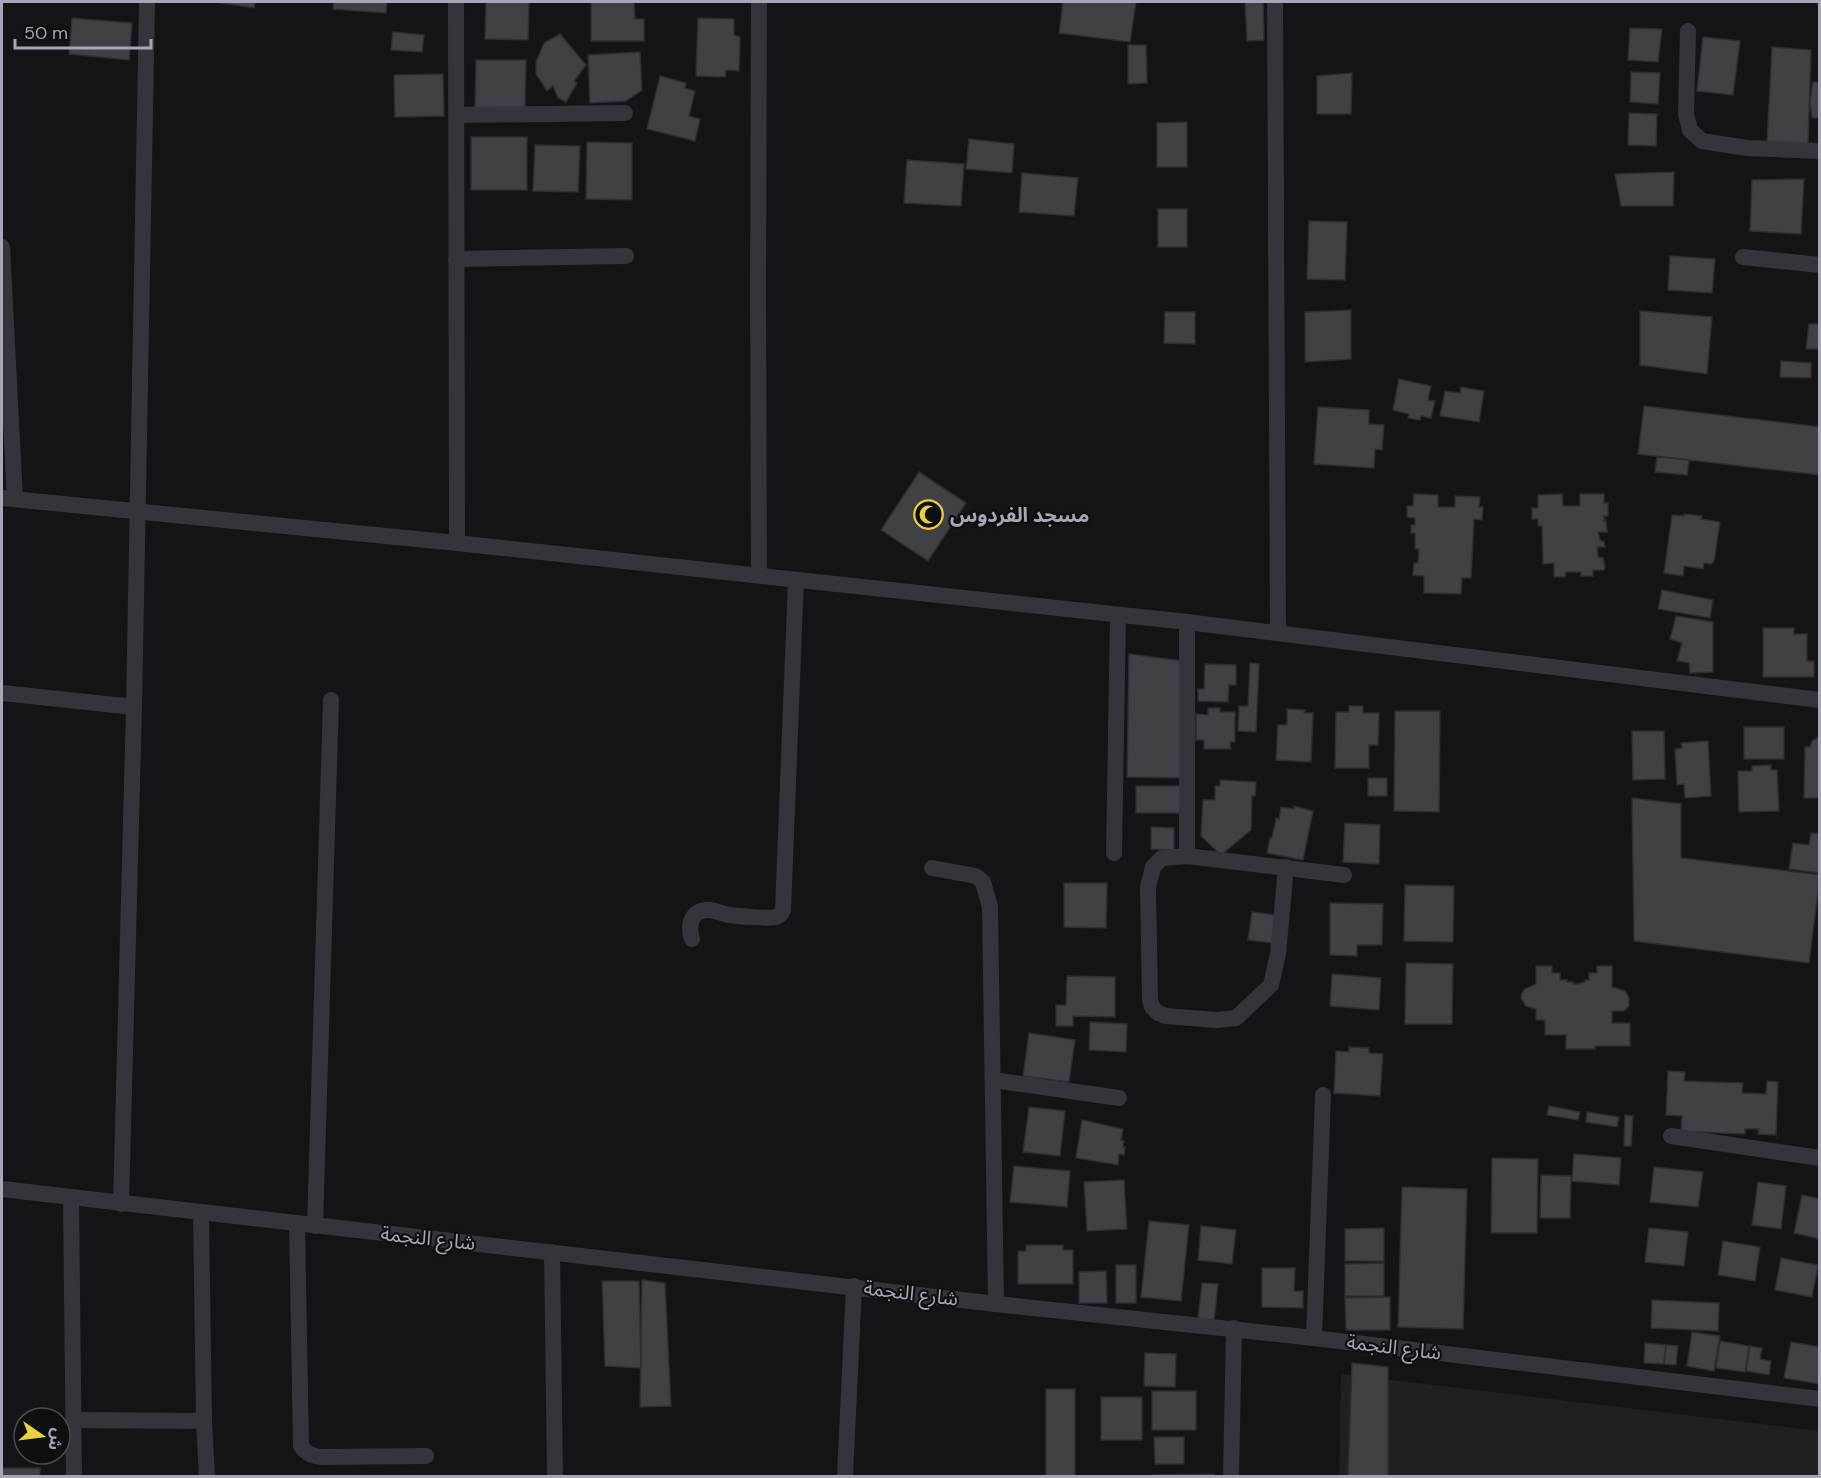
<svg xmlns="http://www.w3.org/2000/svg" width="1821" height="1478" font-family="'DM Sans','Noto Sans Arabic',sans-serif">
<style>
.built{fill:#201f22}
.building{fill:#404045;stroke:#2e2d31;stroke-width:1.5}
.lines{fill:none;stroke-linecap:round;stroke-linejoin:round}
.minor{stroke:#35343a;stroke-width:16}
.labels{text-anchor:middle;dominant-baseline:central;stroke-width:4.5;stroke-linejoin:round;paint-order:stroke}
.poi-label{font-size:20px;font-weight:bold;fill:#a6a7b5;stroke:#0f0e10;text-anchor:start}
.street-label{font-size:20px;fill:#a6a7b5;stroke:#0f0e10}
</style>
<rect width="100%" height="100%" fill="#141315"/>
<polygon class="built" points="1341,1374 1819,1431 1819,1476 1339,1476"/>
<g class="building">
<polygon points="216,2 255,2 254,8"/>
<polygon points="334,2 387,2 386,13 333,9"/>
<polygon points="486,2 529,2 528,40 485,39"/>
<polygon points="591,2 634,2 635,19 644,19 644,41 591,41"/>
<polygon points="1063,2 1136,2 1130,42 1059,33"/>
<polygon points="1245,2 1263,2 1264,40 1247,41"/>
<polygon points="72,18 132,23 129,60 69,54"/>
<polygon points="698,18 734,19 734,35 740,37 739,71 726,70 725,77 696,76"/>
<polygon points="1630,28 1662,29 1658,62 1628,60"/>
<polygon points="393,32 424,35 422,52 391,50"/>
<polygon points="560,34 586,65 574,81 577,83 566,102 558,98 553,86 547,91 536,74 536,62 544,43"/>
<polygon points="1703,37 1740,41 1733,95 1697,91"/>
<polygon points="1128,45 1146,45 1147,83 1128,84"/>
<polygon points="1772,47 1811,50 1808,145 1767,142"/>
<polygon points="640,52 642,90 626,101 590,103 588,55"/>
<polygon points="476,60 526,60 525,109 475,109"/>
<polygon points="1631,72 1660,73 1658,104 1630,102"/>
<polygon points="1352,73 1351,114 1317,114 1317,76"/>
<polygon points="443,74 444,116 395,117 394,75"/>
<polygon points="660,76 686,83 685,88 695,91 689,116 700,119 695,141 647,129"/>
<polygon points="1813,82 1820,82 1820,118 1812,118 1810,102"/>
<polygon points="1629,113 1657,114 1656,146 1628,145"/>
<polygon points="1187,122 1187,167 1157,167 1157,123"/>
<rect x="471" y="137" width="56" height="53"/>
<polygon points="969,139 1014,144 1012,173 966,169"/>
<polygon points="587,142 632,143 632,200 586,199"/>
<polygon points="535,145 580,146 578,192 533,191"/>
<polygon points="907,160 964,164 961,206 904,203"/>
<polygon points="1674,172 1673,206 1621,206 1615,174"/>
<polygon points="1022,173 1078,178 1074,216 1019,212"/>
<polygon points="1804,179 1801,234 1750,231 1752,180"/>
<rect x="1158" y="209" width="29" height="38"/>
<polygon points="1309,221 1347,222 1345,280 1307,279"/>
<polygon points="1670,256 1715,259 1712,293 1668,290"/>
<polygon points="1351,310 1351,359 1305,362 1305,312"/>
<polygon points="1640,311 1712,317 1707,374 1640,365"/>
<polygon points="1165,312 1195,312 1195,344 1164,343"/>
<polygon points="1809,324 1820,324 1820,349 1806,349"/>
<polygon points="1781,361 1811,363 1811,378 1780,377"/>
<polygon points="1399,379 1431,386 1428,400 1435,401 1431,418 1421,416 1420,420 1408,418 1409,414 1393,410"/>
<polygon points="1461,387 1484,391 1479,422 1440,416 1445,391 1460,393"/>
<polygon points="1644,406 1820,427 1820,475 1638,454"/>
<polygon points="1318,407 1369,410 1369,424 1384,425 1382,450 1375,449 1374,468 1314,464"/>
<polygon points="1657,457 1689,460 1687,475 1655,472"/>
<polygon points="919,472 966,503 928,561 881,530"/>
<polygon points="1414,494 1438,495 1438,507 1455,507 1455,496 1480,497 1479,507 1483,507 1482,520 1474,519 1471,578 1462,578 1461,594 1424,593 1424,576 1413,575 1414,563 1418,563 1419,549 1415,549 1415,533 1411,533 1411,525 1415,525 1415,518 1407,517 1407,506 1413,506"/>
<polygon points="1562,494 1563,506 1580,506 1580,494 1604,494 1604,503 1608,503 1608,516 1604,516 1604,521 1606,520 1607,532 1598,532 1600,540 1604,542 1605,547 1597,547 1598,557 1603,558 1605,567 1604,570 1593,570 1593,576 1581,576 1581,572 1566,572 1565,577 1554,577 1554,563 1543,564 1542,526 1538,526 1538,519 1532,519 1532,508 1538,508 1538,495"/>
<polygon points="1684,514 1702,516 1701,519 1720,522 1714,561 1711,564 1704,563 1703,569 1684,566 1683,576 1664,573 1672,515 1684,516"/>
<polygon points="1662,590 1713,600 1710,618 1658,609"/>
<polygon points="1676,616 1713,622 1713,672 1690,673 1689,663 1677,661 1682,643 1670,639"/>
<polygon points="1763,628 1794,628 1794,634 1807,634 1807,661 1814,661 1814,677 1763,677"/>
<polygon points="1129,654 1183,661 1181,778 1127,777"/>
<polygon points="1250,663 1259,664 1256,732 1238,731 1239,706 1248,706"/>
<polygon points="1205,664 1236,665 1236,685 1229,685 1228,702 1198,701 1198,689 1204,689"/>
<polygon points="1349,706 1363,706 1363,713 1379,713 1378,745 1369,745 1369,768 1335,768 1336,712 1349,712"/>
<polygon points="1208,708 1220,708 1220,712 1235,712 1235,742 1230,742 1231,749 1204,749 1204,740 1196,740 1196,714 1208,715"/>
<polygon points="1287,709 1305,710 1304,713 1313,713 1311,762 1276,760 1278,725 1287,725"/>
<polygon points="1395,711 1440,711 1439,812 1394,811"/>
<rect x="1744" y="727" width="40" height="32"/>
<polygon points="1632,731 1664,731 1665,779 1633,780"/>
<polygon points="1820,736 1820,798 1804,798 1805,747 1810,747 1812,741"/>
<polygon points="1708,741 1711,796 1685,798 1684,784 1677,785 1675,749 1682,748 1681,743"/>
<polygon points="1771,765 1771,770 1777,770 1779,811 1739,812 1738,771 1752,771 1752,766"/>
<rect x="1368" y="778" width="19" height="18"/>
<polygon points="1220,780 1256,782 1255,796 1252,796 1251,830 1221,855 1201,836 1203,800 1215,800 1215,786 1220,786"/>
<polygon points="1136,786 1181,786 1180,813 1136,813"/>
<polygon points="1632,798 1681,804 1681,858 1820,875 1809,963 1634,941"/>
<polygon points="1294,806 1313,811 1303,860 1267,853 1270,838 1272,838 1276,818 1279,819 1281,807 1294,809"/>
<polygon points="1345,823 1380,825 1379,864 1343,862"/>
<polygon points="1151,827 1174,828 1174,850 1151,849"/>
<polygon points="1811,833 1820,834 1820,873 1789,869 1793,843 1809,845"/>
<polygon points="1064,883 1107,883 1106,928 1064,927"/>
<polygon points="1405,885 1454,886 1453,942 1404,941"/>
<polygon points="1330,903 1383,904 1382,945 1357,945 1357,956 1330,955"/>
<polygon points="1252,912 1276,915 1272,943 1248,940"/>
<polygon points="1406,963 1453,964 1452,1024 1405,1024"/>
<polygon points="1536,966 1552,966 1552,973 1560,973 1560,980 1567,980 1567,982 1573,982 1573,984 1580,984 1580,983 1585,982 1585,980 1589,980 1589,973 1597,973 1597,966 1612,966 1612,987 1625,991 1629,998 1629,1006 1624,1011 1612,1011 1612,1023 1630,1023 1630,1046 1595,1046 1595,1049 1566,1049 1566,1035 1545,1035 1545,1020 1536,1020 1536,1009 1526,1006 1521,998 1522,993 1525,989 1536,984"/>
<polygon points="1332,974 1381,978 1379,1010 1330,1006"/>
<polygon points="1067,976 1115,977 1115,1017 1073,1016 1073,1026 1056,1026 1056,1005 1066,1005"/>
<polygon points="1090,1022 1127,1024 1126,1052 1089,1050"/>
<polygon points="1029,1033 1075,1040 1069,1082 1023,1076"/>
<polygon points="1349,1047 1369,1048 1369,1053 1383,1054 1380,1096 1334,1093 1336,1051 1349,1052"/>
<polygon points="1668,1071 1685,1072 1684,1081 1743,1083 1742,1093 1766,1094 1767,1081 1778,1082 1776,1135 1758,1134 1759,1129 1745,1129 1745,1134 1681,1131 1682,1116 1666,1115"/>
<polygon points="1549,1106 1580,1112 1578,1120 1547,1115"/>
<polygon points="1029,1107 1065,1111 1060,1156 1023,1152"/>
<polygon points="1587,1112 1619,1117 1617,1127 1586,1122"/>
<polygon points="1625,1115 1633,1116 1631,1146 1624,1146"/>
<polygon points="1082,1120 1123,1129 1121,1140 1124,1141 1123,1147 1125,1147 1124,1155 1119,1154 1118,1165 1076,1158"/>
<polygon points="1574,1154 1621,1158 1619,1185 1572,1181"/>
<polygon points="1492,1158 1538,1159 1537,1233 1491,1233"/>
<polygon points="1014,1166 1070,1171 1067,1207 1010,1202"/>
<polygon points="1654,1167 1703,1172 1698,1207 1650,1202"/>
<polygon points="1541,1175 1571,1176 1570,1218 1540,1218"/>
<polygon points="1124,1180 1127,1229 1087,1231 1084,1182"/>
<polygon points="1758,1182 1786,1186 1781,1229 1752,1225"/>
<polygon points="1402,1187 1467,1189 1463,1329 1398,1327"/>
<polygon points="1802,1195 1820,1199 1820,1239 1794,1233"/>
<polygon points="1149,1221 1189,1225 1181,1301 1141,1297"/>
<polygon points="1201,1226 1236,1230 1232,1264 1198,1260"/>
<polygon points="1384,1228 1384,1261 1345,1261 1345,1229"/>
<polygon points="1649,1228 1688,1232 1684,1266 1645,1262"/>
<polygon points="1723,1241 1760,1247 1755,1281 1718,1275"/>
<polygon points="1026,1245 1063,1245 1063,1250 1073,1250 1073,1284 1018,1284 1018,1251 1026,1251"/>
<polygon points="1781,1258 1818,1265 1812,1297 1775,1290"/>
<polygon points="1384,1263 1384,1296 1345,1296 1345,1264"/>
<rect x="1116" y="1265" width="20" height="38"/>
<polygon points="1262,1268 1295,1268 1294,1291 1303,1291 1303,1308 1262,1307"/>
<polygon points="1106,1271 1107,1303 1079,1303 1079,1272"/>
<polygon points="642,1280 665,1283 671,1406 640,1407"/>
<polygon points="602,1281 639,1281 641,1368 605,1366"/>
<polygon points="1202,1283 1218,1284 1214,1321 1198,1319"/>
<polygon points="1390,1297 1390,1330 1346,1330 1345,1298"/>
<polygon points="1652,1300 1719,1303 1718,1331 1651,1328"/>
<polygon points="1692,1332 1720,1336 1714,1371 1687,1366"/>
<polygon points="1720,1341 1749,1346 1745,1372 1716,1368"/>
<polygon points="1791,1342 1820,1347 1820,1384 1784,1378"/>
<polygon points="1645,1343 1666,1345 1664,1364 1644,1363"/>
<polygon points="1666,1345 1678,1346 1676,1365 1664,1364"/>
<polygon points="1750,1346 1762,1348 1760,1359 1771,1361 1769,1375 1746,1371"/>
<polygon points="1145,1353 1176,1354 1175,1387 1144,1386"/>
<polygon points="1352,1363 1388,1367 1388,1476 1348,1476"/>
<rect x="1046" y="1389" width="29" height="87"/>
<rect x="1152" y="1391" width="44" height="39"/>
<rect x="1101" y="1397" width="41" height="43"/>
<polygon points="1154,1437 1184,1437 1184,1464 1155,1464"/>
<rect x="2" y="1468" width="38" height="8"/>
<polygon points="1214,1474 1214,1476 1153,1476 1153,1475"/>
</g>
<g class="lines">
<g class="minor">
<polyline points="456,2 457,543"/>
<polyline points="759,2 758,291 759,575"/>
<polyline points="1275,2 1278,632"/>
<polyline points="1688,31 1686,114 1690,130 1702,141 1747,148 1820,151"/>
<polyline points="457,115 625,113"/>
<polyline points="2,247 15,499"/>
<polyline points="1743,257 1820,265"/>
<polyline points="456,259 626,256"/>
<polyline points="2,498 457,543 1187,622 1820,700"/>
<polyline points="2,693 134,707"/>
<polyline points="1114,853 1118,615"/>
<polyline points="1187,856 1187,622"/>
<polyline points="1286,867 1278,954 1271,985 1236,1018 1216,1020 1166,1016 1158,1013 1152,1007 1150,1000 1148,887 1153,867 1162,858 1187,856 1344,875"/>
<polyline points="932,868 976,876 983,882 990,907 996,1304"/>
<path d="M692 939C687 924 692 909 710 910 717 911 723 914 729 915 737 916 770 919 776 917 781 915 781 914 783 910L796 580"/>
<polyline points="993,1080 1119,1098"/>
<polyline points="1671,1136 1820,1158"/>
<polyline points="2,1189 996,1304 1314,1338 1820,1399"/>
<polyline points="71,1198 74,1476"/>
<polyline points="121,1204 134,707 147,2"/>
<polyline points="201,1213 204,1421 207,1476"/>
<path d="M297 1224 301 1446C307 1454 312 1456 322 1457L426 1456"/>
<polyline points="315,1226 331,700"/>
<polyline points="552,1252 555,1476"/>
<polyline points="1314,1338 1323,1095"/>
<polyline points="74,1420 204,1421"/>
<polyline points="845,1476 854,1286"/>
<polyline points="1231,1476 1234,1328"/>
</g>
</g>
<defs>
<symbol id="mosque-ring" viewBox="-11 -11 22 22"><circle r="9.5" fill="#0f0e10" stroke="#e8d438" stroke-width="1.5"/><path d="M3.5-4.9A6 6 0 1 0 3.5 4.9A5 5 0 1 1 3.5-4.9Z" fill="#e8d438"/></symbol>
</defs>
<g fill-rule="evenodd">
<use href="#mosque-ring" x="912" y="498" width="33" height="33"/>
</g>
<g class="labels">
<g class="poi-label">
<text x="950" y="515">مسجد الفردوس</text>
</g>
<g class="street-label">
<text transform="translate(428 1238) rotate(6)">شارع النجمة</text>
<text transform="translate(911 1293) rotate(7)">شارع النجمة</text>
<text transform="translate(1394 1347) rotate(7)">شارع النجمة</text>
</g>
</g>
<rect width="1821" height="1478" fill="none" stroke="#a6a7b5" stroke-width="6"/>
<g transform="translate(42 1436) rotate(104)"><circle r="28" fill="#0f0e10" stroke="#4b4b52" stroke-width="1.5"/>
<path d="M0-4.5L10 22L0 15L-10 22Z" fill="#e8d438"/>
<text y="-9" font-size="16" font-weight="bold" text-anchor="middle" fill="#a6a7b5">ش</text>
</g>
<path d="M15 39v9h136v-9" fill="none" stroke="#a6a7b5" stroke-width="3"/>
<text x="24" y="39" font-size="18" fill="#a6a7b5" stroke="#0f0e10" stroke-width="4.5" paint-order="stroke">50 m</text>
</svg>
